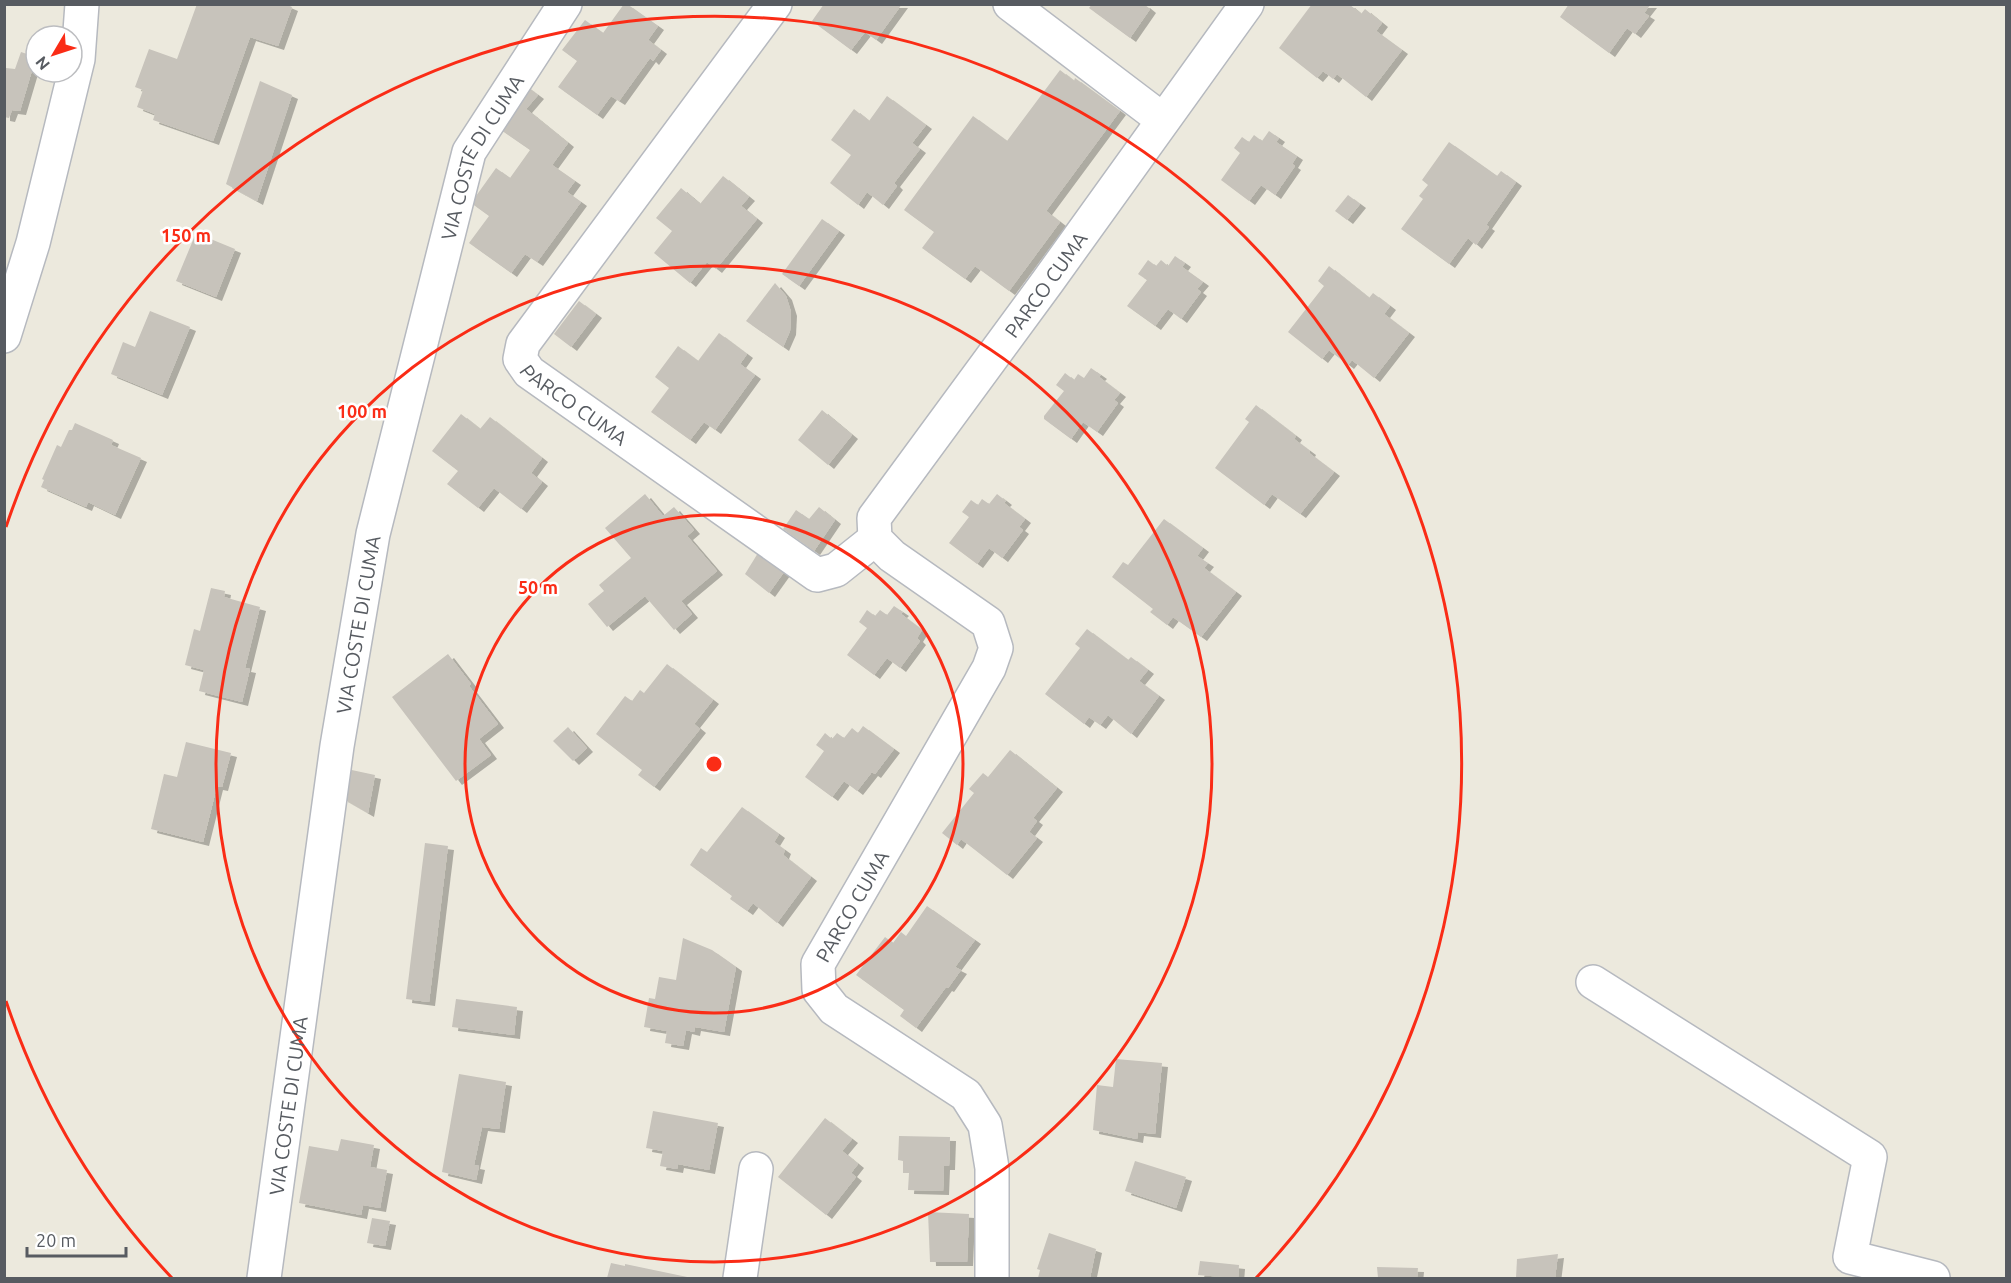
<svg xmlns="http://www.w3.org/2000/svg" width="2011" height="1283" font-family="Ubuntu,sans-serif">
<style>
.building{fill:#c7c3bb;filter:url(#shadow)}
.lines{fill:none;stroke-linecap:round;stroke-linejoin:round}
.minor-casing{stroke:#b6b9bf;stroke-width:36}
.minor{stroke:#fff;stroke-width:33}
.ring{fill:none;stroke:#fa2c16;stroke-width:3}
.labels{text-anchor:middle;dominant-baseline:central;stroke-width:5;stroke-linejoin:round;paint-order:stroke}
.street-label{font-size:20px;fill:#575b61;stroke:#fff}
.centre{fill:#fa2c16;stroke:#fff;stroke-width:3}
.ring-label{font-size:18px;text-anchor:middle;font-weight:bold;fill:#fa2c16;stroke:#fff;stroke-width:5;stroke-linejoin:round;paint-order:stroke}
</style>
<defs>
<filter id="shadow"><feDropShadow dx="6" dy="4" stdDeviation="0" flood-color="#0004"/></filter>
</defs>
<rect width="100%" height="100%" fill="#ece9dd"/>
<g class="building">
<polygon points="197,4 285,4 292,7 278,46 250,37 213,141 153,120 155,114 137,107 143,90 135,87 149,49 177,59"/>
<polygon points="624,4 627,4 658,26 648,40 661,50 653,61 650,58 619,101 611,96 597,115 558,87 577,61 562,50 585,20 603,33"/>
<polygon points="824,4 902,4 876,40 865,32 851,50 812,21"/>
<polygon points="1092,4 1144,4 1150,9 1130,38 1089,8"/>
<polygon points="1312,4 1349,4 1361,14 1365,9 1382,23 1376,31 1402,50 1366,97 1337,74 1333,79 1323,71 1317,78 1279,48"/>
<polygon points="1569,4 1651,4 1644,13 1649,16 1635,34 1627,28 1609,53 1560,17"/>
<polygon points="21,52 36,57 20,111 12,110 9,118 4,117 4,76 6,68 15,69"/>
<polygon points="1060,70 1074,81 1075,78 1120,111 1046,211 1060,222 1009,291 975,266 965,279 922,248 934,232 904,210 973,116 1007,141"/>
<polygon points="518,80 538,95 526,109 568,143 552,165 575,181 567,192 581,202 537,262 525,254 511,273 469,243 489,216 471,203 496,168 510,178 530,150 491,123"/>
<polygon points="260,81 292,95 257,201 226,184"/>
<polygon points="887,96 926,125 912,143 920,149 894,183 897,186 883,205 867,192 858,205 830,183 851,155 831,140 854,109 869,121"/>
<polygon points="1269,131 1279,138 1276,142 1297,156 1292,164 1295,166 1275,195 1261,185 1249,201 1221,180 1240,153 1234,148 1242,137 1249,142 1254,135 1262,141"/>
<polygon points="1449,142 1497,176 1501,171 1516,182 1486,225 1489,227 1476,245 1468,238 1449,264 1401,229 1423,199 1419,196 1428,185 1422,180"/>
<polygon points="723,176 749,197 741,206 757,219 716,269 707,262 690,283 654,253 672,231 656,218 681,188 700,204"/>
<polygon points="1348,195 1360,204 1347,220 1335,211"/>
<polygon points="822,219 839,231 799,286 782,274"/>
<polygon points="196,233 235,249 216,297 176,281"/>
<polygon points="1175,256 1185,263 1182,267 1203,282 1197,289 1201,292 1181,319 1168,309 1155,326 1127,306 1147,280 1138,274 1148,260 1156,266 1161,260 1168,266"/>
<polygon points="1329,266 1369,298 1373,293 1390,306 1384,314 1409,333 1374,378 1352,360 1348,365 1329,350 1322,359 1288,332 1324,286 1318,281"/>
<polygon points="775,283 786,296 791,312 790,331 783,347 746,321"/>
<polygon points="579,301 596,314 571,347 554,334"/>
<polygon points="150,311 190,327 162,395 111,374 123,342 135,347"/>
<polygon points="719,333 747,354 740,364 755,375 715,430 704,422 690,440 651,412 669,388 655,377 678,346 698,361"/>
<polygon points="1091,368 1101,375 1099,377 1120,393 1114,400 1118,403 1097,432 1083,422 1071,439 1044,419 1044,416 1064,391 1056,385 1065,373 1074,380 1078,374 1084,378"/>
<polygon points="1256,405 1296,436 1294,439 1310,451 1309,453 1334,472 1300,514 1272,494 1264,505 1215,468 1249,422 1245,419"/>
<polygon points="822,410 852,435 828,465 798,440"/>
<polygon points="461,414 480,429 490,417 542,458 531,473 542,482 521,509 494,488 478,508 447,484 458,471 432,451"/>
<polygon points="75,423 113,440 111,445 141,458 115,515 88,502 86,507 41,487 44,480 42,479 57,445 61,447 69,430 72,430"/>
<polygon points="645,494 663,516 674,507 694,530 687,536 717,571 681,601 692,614 674,630 645,596 607,627 588,604 604,591 599,585 631,558 605,528"/>
<polygon points="997,494 1006,501 1004,503 1025,519 1019,527 1023,530 1002,558 989,548 977,564 949,543 969,517 962,512 971,500 978,505 982,499 989,504"/>
<polygon points="819,507 835,520 814,551 783,529 796,510 809,519"/>
<polygon points="1164,519 1203,548 1197,556 1208,563 1204,568 1236,592 1201,637 1173,617 1167,625 1150,612 1153,609 1112,577 1123,562 1128,565"/>
<polygon points="758,553 784,572 769,593 745,574"/>
<polygon points="211,588 225,591 224,597 260,607 245,668 250,669 242,702 199,691 204,670 185,665 194,629 200,631"/>
<polygon points="894,606 903,612 901,614 922,630 917,638 920,641 900,668 887,658 874,675 847,655 867,628 859,622 867,610 875,616 880,610 887,615"/>
<polygon points="1087,629 1128,660 1131,657 1148,670 1139,681 1159,696 1131,734 1108,715 1100,725 1089,717 1084,724 1045,694 1080,648 1075,644"/>
<polygon points="448,654 471,684 469,686 498,724 479,739 491,755 456,781 392,697"/>
<polygon points="667,664 713,700 694,724 700,729 654,787 638,775 642,770 596,734 625,696 632,701 640,690 644,693"/>
<polygon points="863,726 894,749 875,774 872,772 857,791 844,781 832,797 805,777 824,751 816,745 825,733 832,739 837,733 844,738 852,728 858,733"/>
<polygon points="568,727 587,748 573,761 553,741"/>
<polygon points="186,742 231,753 222,787 217,786 203,842 151,829 164,774 177,777"/>
<polygon points="1010,750 1057,788 1033,818 1037,821 1029,832 1037,838 1007,875 961,839 957,845 942,833 974,793 969,789 983,773 988,777"/>
<polygon points="347,769 375,775 368,813 342,798"/>
<polygon points="742,807 779,834 774,842 785,850 783,855 811,877 777,923 753,903 747,911 730,899 732,896 690,865 701,848 707,852"/>
<polygon points="425,843 448,846 429,1002 406,999"/>
<polygon points="927,906 975,940 955,967 961,970 948,988 946,987 916,1028 900,1016 904,1010 856,975 885,937 893,943 901,932 906,936"/>
<polygon points="683,938 712,950 736,967 724,1032 695,1027 694,1032 686,1030 683,1046 665,1043 667,1031 644,1027 649,998 655,999 659,977 676,980"/>
<polygon points="456,999 517,1007 514,1035 452,1027"/>
<polygon points="1116,1059 1162,1063 1155,1134 1138,1132 1137,1139 1093,1130 1097,1085 1113,1087"/>
<polygon points="459,1074 506,1082 499,1129 482,1127 474,1165 479,1166 476,1180 442,1172"/>
<polygon points="653,1111 718,1123 709,1170 678,1164 677,1169 660,1166 663,1151 646,1148"/>
<polygon points="825,1118 852,1139 842,1151 858,1164 851,1173 856,1177 826,1215 778,1177"/>
<polygon points="899,1136 950,1137 949,1166 944,1166 943,1191 908,1190 909,1173 903,1173 903,1161 898,1160"/>
<polygon points="341,1139 374,1145 370,1167 387,1170 380,1208 363,1205 361,1215 299,1203 309,1146 338,1151"/>
<polygon points="1135,1161 1186,1177 1176,1208 1125,1191"/>
<polygon points="928,1212 969,1214 967,1262 930,1262"/>
<polygon points="372,1218 390,1221 385,1246 367,1243"/>
<polygon points="1049,1233 1096,1249 1090,1278 1038,1278 1040,1270 1037,1269"/>
<polygon points="1558,1254 1555,1278 1516,1278 1517,1259"/>
<polygon points="1200,1261 1239,1265 1238,1278 1198,1275"/>
<polygon points="611,1263 625,1266 625,1264 692,1278 607,1278"/>
<polygon points="1377,1267 1418,1268 1417,1278 1378,1278"/>
</g>
<g class="lines">
<defs>
<g id="minor">
<path id="s1" d="M775 4 523 344 520 359 529 372 817 575 836 570 875 539"/>
<polyline points="1010,4 1163,120"/>
<polyline points="4,336 33,243 78,59 82,4"/>
<polyline points="1593,982 1870,1157 1850,1257 1933,1278"/>
<path id="s2" d="M264 1278 337 746 373 534 469 152 565 4"/>
<polyline points="740,1278 756,1169"/>
<path id="s3" d="M992 1278V1168L985 1125 966 1095 834 1009 819 990 818 964 989 668 996 648 988 623 892 556 875 539 874 518 1048 281 1247 4"/>
</g>
</defs>
<use href="#minor" class="minor-casing"/>
<use href="#minor" class="minor"/>
</g>
<g class="ring">
<circle cx="714" cy="764" r="249"/>
<circle cx="714" cy="764" r="498"/>
<path d="M172 1278A747 747 0 0 1 6 1001M6 527A747 747 0 1 1 1256 1278"/>
</g>
<g class="labels">
<g class="street-label">
<text stroke="none"><textPath href="#s2" startOffset="1146">VIA COSTE DI CUMA</textPath></text>
<text stroke="none"><textPath href="#s3" startOffset="1238">PARCO CUMA</textPath></text>
<text stroke="none"><textPath href="#s1" startOffset="510">PARCO CUMA</textPath></text>
<text stroke="none"><textPath href="#s2" startOffset="660">VIA COSTE DI CUMA</textPath></text>
<text stroke="none"><textPath href="#s3" startOffset="464">PARCO CUMA</textPath></text>
<text stroke="none"><textPath href="#s2" startOffset="174">VIA COSTE DI CUMA</textPath></text>
</g>
</g>
<circle cx="714" cy="764" r="9" class="centre"/>
<g class="ring-label">
<text x="186" y="242">150 m</text>
<text x="362" y="418">100 m</text>
<text x="538" y="594">50 m</text>
</g>
<rect width="2011" height="1283" fill="none" stroke="#575b61" stroke-width="12"/>
<g transform="translate(54 54) rotate(231)"><circle r="28" fill="#ffffff" stroke="#bcbdc0" stroke-width="1.5"/>
<path d="M0-4.5L10 22L0 15L-10 22Z" fill="#fa2c16"/>
<text y="-9" font-size="16" font-weight="bold" text-anchor="middle" fill="#575b61">N</text>
</g>
<path d="M27 1247v9h99v-9" fill="none" stroke="#575b61" stroke-width="3"/>
<text x="36" y="1247" font-size="18" fill="#575b61" stroke="#ffffff" stroke-width="4.5" paint-order="stroke">20 m</text>
</svg>
